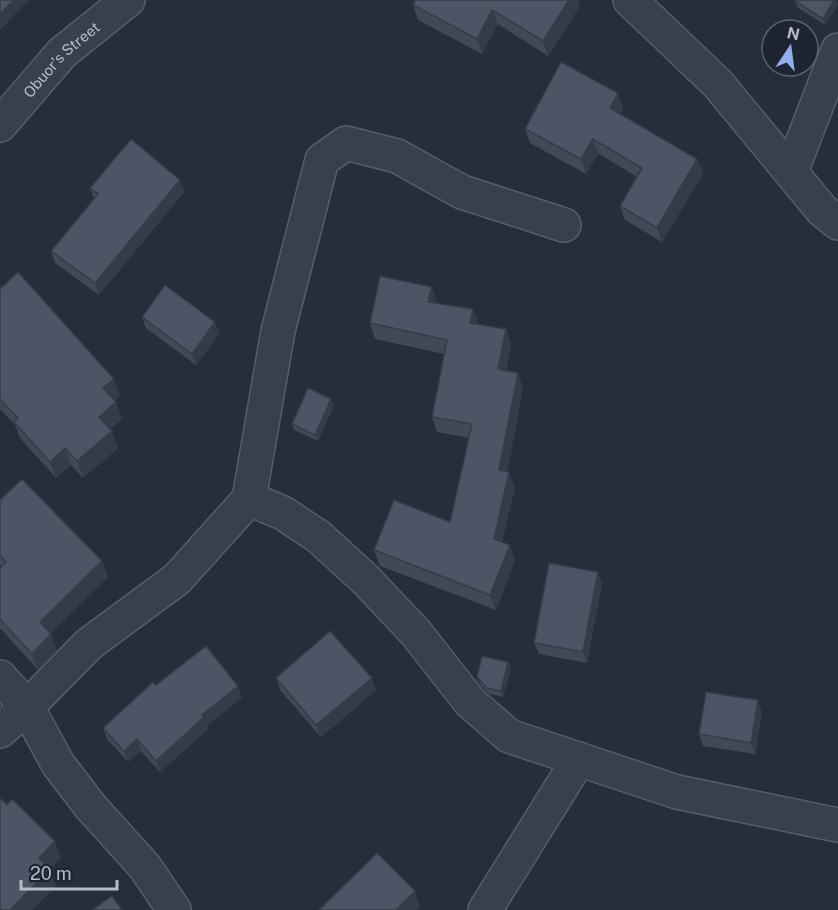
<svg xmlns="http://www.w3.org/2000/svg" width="838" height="910" font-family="'Public Sans',sans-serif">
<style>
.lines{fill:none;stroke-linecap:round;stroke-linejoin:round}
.minor-casing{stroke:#585d6a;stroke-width:36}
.minor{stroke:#3a3f4c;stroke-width:33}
.wall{fill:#414957}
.shaded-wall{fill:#353c47}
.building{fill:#4c5565;stroke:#353c47;stroke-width:1.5}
.labels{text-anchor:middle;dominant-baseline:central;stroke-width:5;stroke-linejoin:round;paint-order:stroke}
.street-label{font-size:15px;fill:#b5bbc7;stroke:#1f2431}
</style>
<rect width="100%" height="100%" fill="#262d3b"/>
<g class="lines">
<defs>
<g id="minor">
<polyline points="630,0 718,84 822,210 838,223"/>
<path id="s1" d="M0 125 62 53 128 0"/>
<polyline points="791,172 838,50"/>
<polyline points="249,499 278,331 322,160 346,143 397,156 462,192 564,225"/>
<polyline points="0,677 27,707 58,764 90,806 145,867 174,910"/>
<polyline points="0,731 27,707 89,644 177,579 249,499 283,513 319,537 366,580 416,633 470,702 509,736 677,792 838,825"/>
<polyline points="485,910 579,759"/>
</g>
</defs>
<use href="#minor" class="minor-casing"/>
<use href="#minor" class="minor"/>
</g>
<g class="wall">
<polygon points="795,1 838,4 825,25 797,7"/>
<polygon points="413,5 580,6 548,56 498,24 482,54 418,20"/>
<polygon points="623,108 620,114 697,159 703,174 662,242 625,220 620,206 637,177 598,153 586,174 530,143 525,129"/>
<polygon points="90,188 185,191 99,295 55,263 51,251 94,199"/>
<polygon points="0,287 120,395 115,400 122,419 110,429 118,448 83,478 71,465 56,478 20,438 15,425 0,409"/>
<polygon points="437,303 473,309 478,324 506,329 511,344 506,371 523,388 507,472 515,487 502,542 515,560 496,610 380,566 374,550 450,522 469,438 437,432 432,417 444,354 375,339 370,323"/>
<polygon points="142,317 220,333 196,365 146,328"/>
<polygon points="331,399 334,405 318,441 294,430 292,424"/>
<polygon points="0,500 108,577 50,633 57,650 38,670 0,628 0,568 2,567 0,565"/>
<polygon points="602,583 587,663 539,654 534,643"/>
<polygon points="508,662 511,668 503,697 489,694 479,683 477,677"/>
<polygon points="276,678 376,690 321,737 280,690"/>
<polygon points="156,685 242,698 207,725 208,729 160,772 141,751 128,762 107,739 103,728"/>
<polygon points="762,712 755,754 703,746 699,734"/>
</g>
<g class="shaded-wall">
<polygon points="14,0 29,0 0,30 0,14"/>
<polygon points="569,0 578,0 580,6 548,56 543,41"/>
<polygon points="834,0 836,0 838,4 825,25 823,19"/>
<polygon points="492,10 498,24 482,54 477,39"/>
<polygon points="618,93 623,108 615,122 610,108"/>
<polygon points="593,139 598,153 586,174 581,159"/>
<polygon points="697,159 703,174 662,242 657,228"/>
<polygon points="180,180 185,191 99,295 95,283"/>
<polygon points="432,287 437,303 434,317 428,302"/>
<polygon points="473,309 478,325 470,323"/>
<polygon points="215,322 220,333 196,365 192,354"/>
<polygon points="506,329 511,344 504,385 498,369"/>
<polygon points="518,373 523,388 505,485 499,470"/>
<polygon points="114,379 120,395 109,405 103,388"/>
<polygon points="331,399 334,405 318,441 315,435"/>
<polygon points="116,402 122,419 105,434 99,417"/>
<polygon points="112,431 118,448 83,478 77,461"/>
<polygon points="65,448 71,465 56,478 50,462"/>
<polygon points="509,472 515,487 499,554 494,539"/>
<polygon points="510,545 515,560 496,610 490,595"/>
<polygon points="102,561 108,577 46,638 40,622"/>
<polygon points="598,572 602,583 587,663 583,652"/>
<polygon points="51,634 57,650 38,670 32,654"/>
<polygon points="508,662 511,668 503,697 501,691"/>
<polygon points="372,678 376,690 321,737 316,725"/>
<polygon points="238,686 242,698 207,725 208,729 160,772 156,761 202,715"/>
<polygon points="758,700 762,712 755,754 751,743"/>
<polygon points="137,739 141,751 128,762 124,751"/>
<polygon points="55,841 61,858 50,869 56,886 32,910 10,910 39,858"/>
<polygon points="415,891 420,907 417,910 396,910"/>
</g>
<g class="building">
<polygon points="0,0 14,0 0,14"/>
<polygon points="415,0 569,0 543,41 492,10 477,39 413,5"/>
<polygon points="796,0 834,0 823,19 795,1"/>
<polygon points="561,62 618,93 610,108 697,159 657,228 620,206 642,168 593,139 581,159 525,129"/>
<polygon points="131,139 180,180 95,283 51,251 98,194 90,188"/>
<polygon points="18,272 114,379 103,388 116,402 99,417 112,431 77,461 65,448 50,462 14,422 18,418 0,399 0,287 1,288"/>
<polygon points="380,276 432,287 428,302 473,309 470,323 506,329 498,369 518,373 499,470 509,472 494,539 510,545 490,595 374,550 394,500 450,522 472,424 432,417 447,340 370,323"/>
<polygon points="165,285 215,322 192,354 142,317"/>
<polygon points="308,388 331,399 315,435 292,424"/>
<polygon points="22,479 102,561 40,622 51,634 32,654 0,619 0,568 6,562 0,555 0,500"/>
<polygon points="549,563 598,572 583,652 534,643"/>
<polygon points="330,631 372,678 316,725 276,678"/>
<polygon points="206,646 238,686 202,715 204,717 156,761 137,739 124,751 103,728 153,682 156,685"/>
<polygon points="482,656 508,662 501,691 487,688 477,677"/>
<polygon points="706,692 758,700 751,743 699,734"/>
<polygon points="0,798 7,805 12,799 55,841 39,858 50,869 10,910 0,910"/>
<polygon points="377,853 415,891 396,910 319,910"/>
<polygon points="112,896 122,910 92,910"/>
</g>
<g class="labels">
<g class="street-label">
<text stroke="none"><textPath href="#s1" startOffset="90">Obuor’s Street</textPath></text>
</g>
</g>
<g transform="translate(790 48) rotate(13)"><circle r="28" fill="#1f2431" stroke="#5b606d" stroke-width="1.5"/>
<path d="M0-4.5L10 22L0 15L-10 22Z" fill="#93aeee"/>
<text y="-9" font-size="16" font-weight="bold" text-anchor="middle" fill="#b5bbc7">N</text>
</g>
<path d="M21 880v9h96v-9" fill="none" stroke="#b5bbc7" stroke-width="3"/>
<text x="30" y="880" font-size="18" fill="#b5bbc7" stroke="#1f2431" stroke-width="4.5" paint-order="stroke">20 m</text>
</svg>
